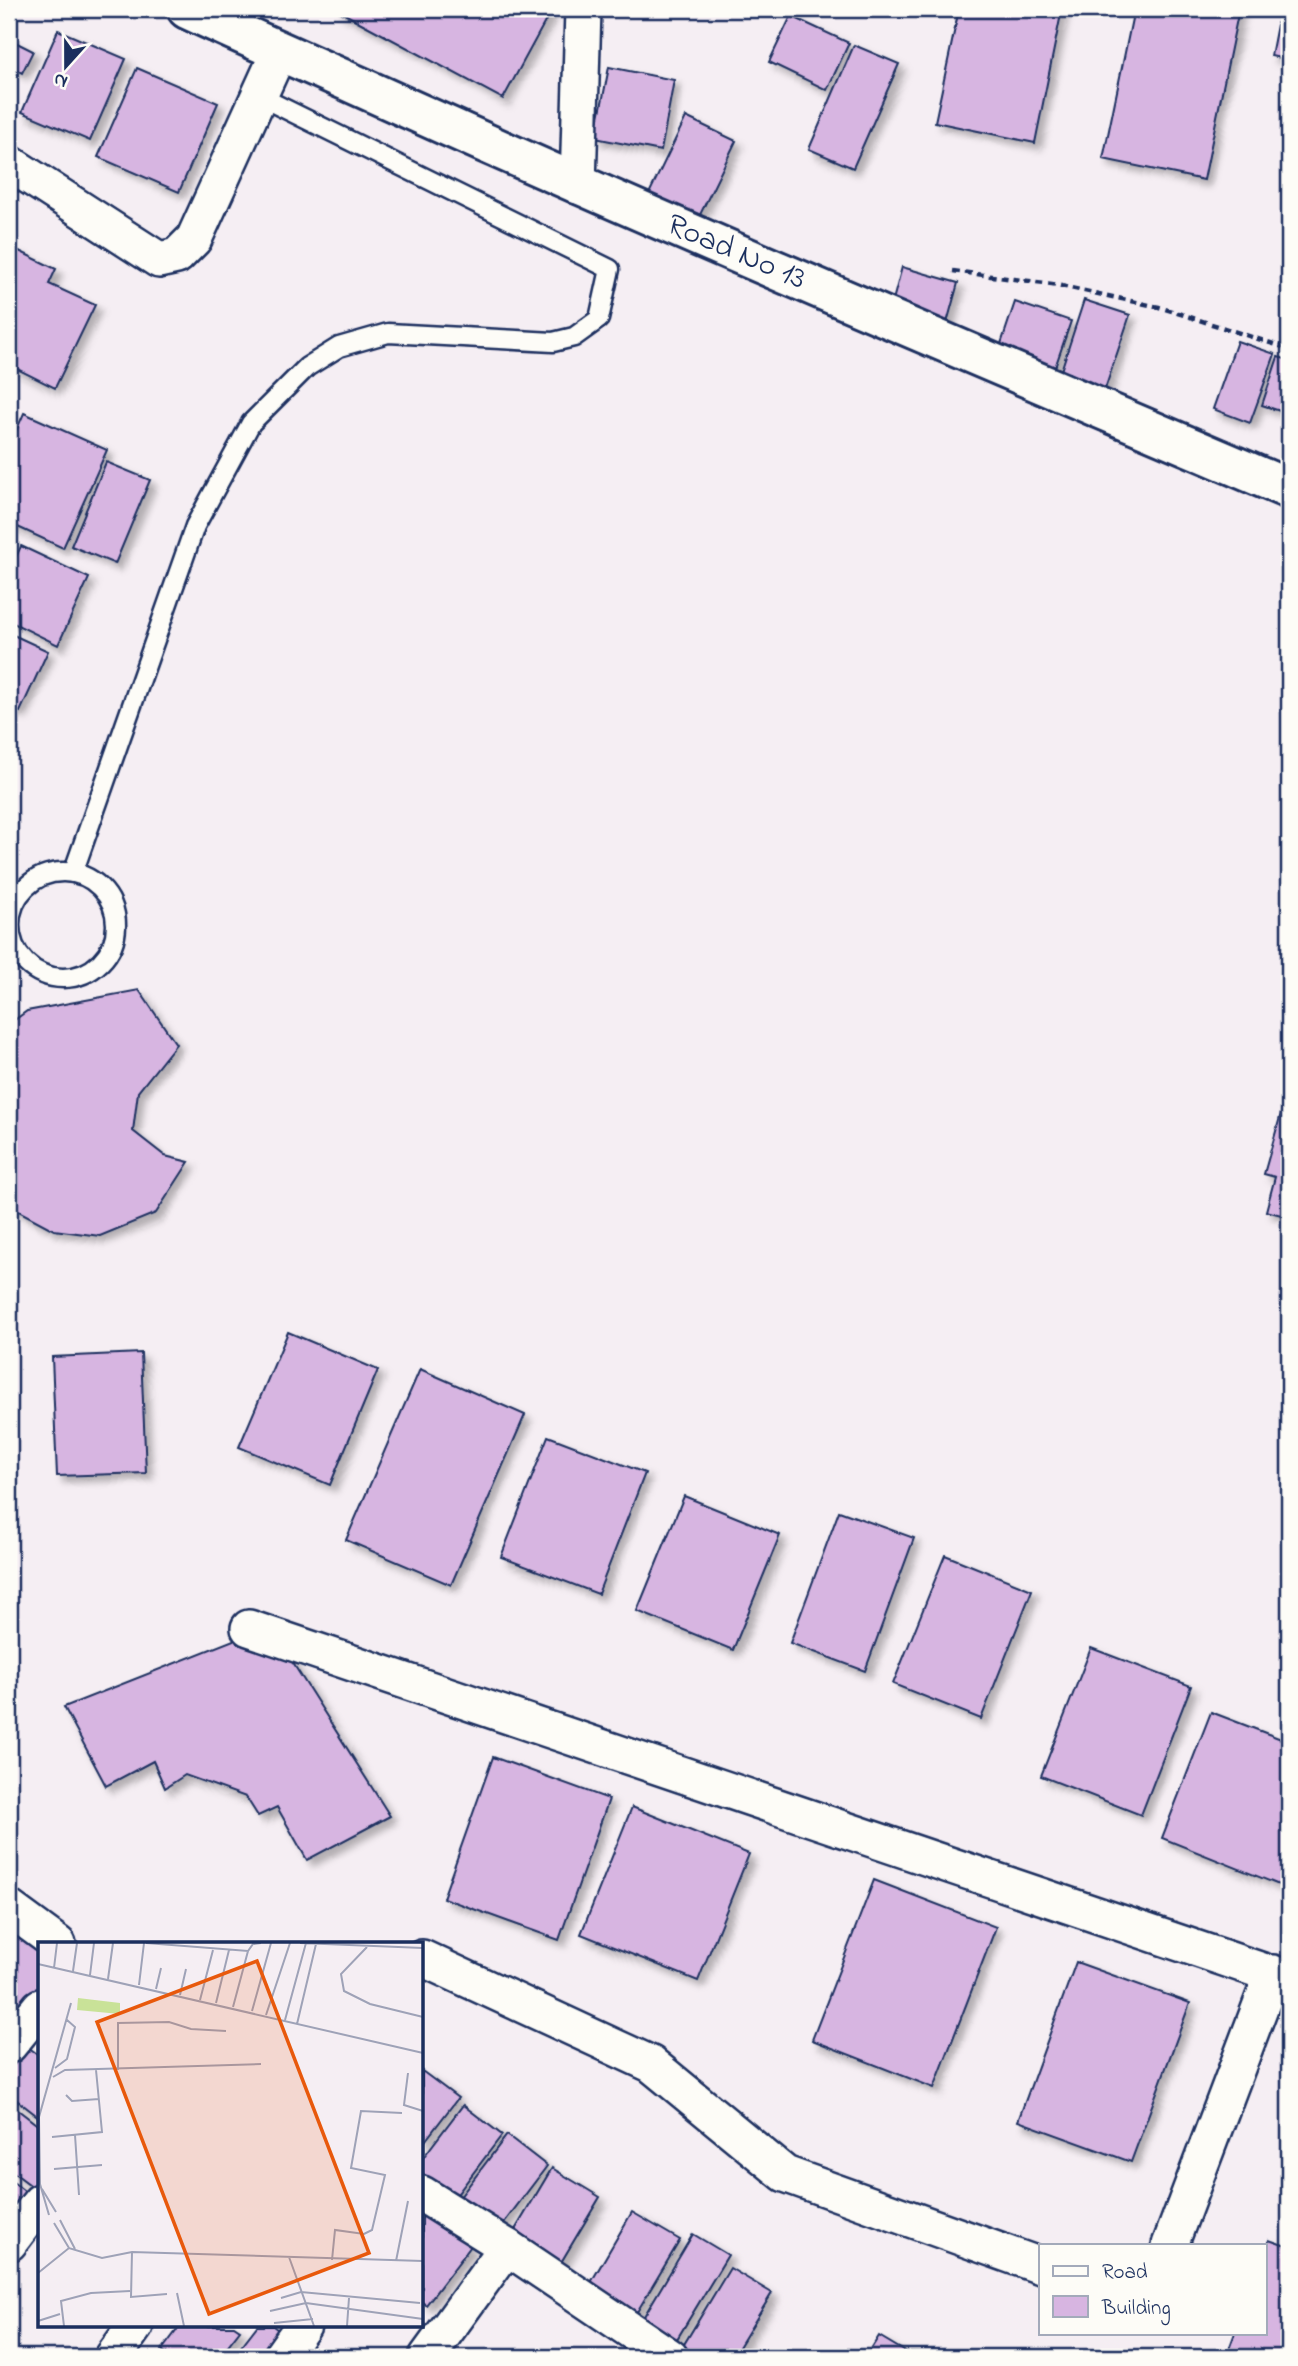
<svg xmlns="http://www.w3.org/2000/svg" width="1298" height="2366" font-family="'Indie Flower',sans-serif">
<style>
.building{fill:#d7b5e1;stroke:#1b2f5e;stroke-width:2;filter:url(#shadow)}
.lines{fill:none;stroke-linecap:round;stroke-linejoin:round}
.lane-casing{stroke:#1b2f5e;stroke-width:23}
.street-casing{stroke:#1b2f5e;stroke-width:40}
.secondary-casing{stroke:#1b2f5e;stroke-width:44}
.path{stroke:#1b2f5e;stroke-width:4.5;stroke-dasharray:7 5;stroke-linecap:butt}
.lane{stroke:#fdfcf7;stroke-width:18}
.street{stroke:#fdfcf7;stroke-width:35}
.secondary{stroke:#fdfcf7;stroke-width:38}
.labels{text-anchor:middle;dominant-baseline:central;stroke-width:6;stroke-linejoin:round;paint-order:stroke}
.street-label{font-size:32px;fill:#1b2f5e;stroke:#fdfcf7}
.inset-road{fill:none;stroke:#9ea2b7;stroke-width:2}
.view{fill:#e8590c;fill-opacity:0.15;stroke:#e8590c;stroke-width:3.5}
.inset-edge{fill:none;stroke:#1b2f5e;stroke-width:3.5}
</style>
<defs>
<filter id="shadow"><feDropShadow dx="6" dy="6" stdDeviation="3.5" flood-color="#0004"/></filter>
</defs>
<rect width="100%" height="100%" fill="#f5eef3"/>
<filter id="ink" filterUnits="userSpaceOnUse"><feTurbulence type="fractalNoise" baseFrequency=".0143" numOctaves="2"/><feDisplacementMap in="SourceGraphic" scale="14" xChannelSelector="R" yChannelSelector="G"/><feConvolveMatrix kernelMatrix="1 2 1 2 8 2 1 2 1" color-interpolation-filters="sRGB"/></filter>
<g filter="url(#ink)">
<g class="building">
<polygon points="335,9 552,9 503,99"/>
<polygon points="959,9 1062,9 1035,143 935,122"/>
<polygon points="1134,9 1239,9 1204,180 1103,159"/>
<polygon points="1280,9 1289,9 1289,60 1271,56"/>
<polygon points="791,16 849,43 827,90 769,62"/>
<polygon points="58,30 126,59 90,141 22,112"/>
<polygon points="9,39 33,51 22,73 9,66"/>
<polygon points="854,45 899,64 853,168 809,149"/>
<polygon points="609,67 674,80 661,151 595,138"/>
<polygon points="137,68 218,103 179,192 98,157"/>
<polygon points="686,117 736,141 696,223 647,198"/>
<polygon points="15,249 56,269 49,284 95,305 55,388 9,365 9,262"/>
<polygon points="902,267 958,283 945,330 889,315"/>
<polygon points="1084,300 1130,315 1102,398 1057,383"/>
<polygon points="1015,302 1071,321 1050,382 995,362"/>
<polygon points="1237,341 1275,354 1250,423 1213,409"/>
<polygon points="1278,357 1289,360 1289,414 1262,405"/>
<polygon points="24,413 107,450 63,548 9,523 9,447"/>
<polygon points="106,462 150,480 115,564 71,546"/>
<polygon points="21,546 89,578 58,645 9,621 9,572"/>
<polygon points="9,633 48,651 20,712 9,707"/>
<polygon points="139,990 176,1044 138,1092 133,1131 165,1156 189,1162 156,1213 100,1236 54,1230 9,1206 9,1024 27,1011"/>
<polygon points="1289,1085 1289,1217 1266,1211 1275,1177 1264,1174"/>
<polygon points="288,1332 378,1370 330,1485 239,1447"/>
<polygon points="141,1353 146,1473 57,1476 52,1357"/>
<polygon points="420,1369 525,1415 451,1585 346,1540"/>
<polygon points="548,1436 645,1473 598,1594 501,1557"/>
<polygon points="684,1496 780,1535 733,1650 637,1611"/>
<polygon points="839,1511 914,1538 865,1671 790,1643"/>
<polygon points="945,1555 1032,1590 981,1719 893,1684"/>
<polygon points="246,1635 284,1649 390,1816 307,1860 277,1807 258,1816 246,1797 185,1775 165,1788 153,1761 106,1786 64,1707"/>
<polygon points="1091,1648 1191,1686 1141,1815 1041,1776"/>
<polygon points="1211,1712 1289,1742 1289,1889 1162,1838"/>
<polygon points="493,1757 609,1799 559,1940 443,1898"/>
<polygon points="632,1807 749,1854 698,1981 581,1934"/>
<polygon points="874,1880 996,1927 934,2088 812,2040"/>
<polygon points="9,1928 40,1952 40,1990 18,2019 9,2012"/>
<polygon points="1076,1962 1190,2003 1131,2162 1018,2121"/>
<polygon points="28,2047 40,2056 40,2118 9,2094 9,2071"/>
<polygon points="422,2071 458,2098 422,2145"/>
<polygon points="9,2103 40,2127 40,2186 37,2190 9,2169"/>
<polygon points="463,2105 502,2135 455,2197 422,2173 422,2159"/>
<polygon points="507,2135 547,2166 500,2228 460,2197"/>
<polygon points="552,2168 600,2197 557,2269 509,2240"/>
<polygon points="9,2179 32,2197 9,2226"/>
<polygon points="422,2208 471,2246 426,2305 422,2302"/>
<polygon points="632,2212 680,2240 637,2312 590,2284"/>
<polygon points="693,2234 728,2255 677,2339 643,2318"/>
<polygon points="1269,2240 1289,2247 1289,2357 1226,2357 1235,2333 1265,2333 1265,2252"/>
<polygon points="730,2268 772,2293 733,2357 702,2357 683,2346"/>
<polygon points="180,2326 234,2326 240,2330 219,2357 171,2357 162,2350"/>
<polygon points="257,2326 273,2326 306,2351 302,2357 233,2357"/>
<polygon points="879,2336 914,2357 866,2357"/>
</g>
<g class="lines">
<defs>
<g id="lane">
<circle cx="63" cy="925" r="53"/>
<polyline points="73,873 195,526 251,423 307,367 339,347 388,333 553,342 574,337 599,319 610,269 259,96"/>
</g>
<g id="street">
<polyline points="9,163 159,260 177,256 194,239 279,52"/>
<polyline points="578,186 583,9"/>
<polyline points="249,1628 1289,1980"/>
<polyline points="9,1908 58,1944"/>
<polyline points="422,1958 651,2064 785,2174 1041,2266"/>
<polyline points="9,2045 40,2007"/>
<polyline points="422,2194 507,2247 670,2357"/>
<polyline points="9,2243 40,2202"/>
<polyline points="1170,2245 1273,1973"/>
<polyline points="113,2357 135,2326"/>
<polyline points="281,2357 303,2326"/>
<polyline points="427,2357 507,2247"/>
</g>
<path id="secondary" d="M187 9C245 36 304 62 363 88 669 227 980 357 1289 489"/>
</defs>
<use href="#lane" class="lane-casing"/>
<use href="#street" class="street-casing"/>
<use href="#secondary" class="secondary-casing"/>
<polyline class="path" points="953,271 1052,284 1159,307 1289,349"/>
<use href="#lane" class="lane"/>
<use href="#street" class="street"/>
<use href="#secondary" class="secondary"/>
</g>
</g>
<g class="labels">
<g class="street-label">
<text transform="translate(736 253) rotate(23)">Road No 13</text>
</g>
</g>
<g transform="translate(38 1942)">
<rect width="385" height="385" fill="#f5eef3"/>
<path d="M40 56 82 61V72L39 68Z" fill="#c9e298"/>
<path class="inset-road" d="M108 1 210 9 215 2 223 1M262 1 385 6M329 5 303 32 306 49 332 62 385 75M0 22 385 111M16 26 19 1M35 29 39 1M52 33 56 1M70 37 75 1M101 43 106 1M118 47 123 26M142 53 148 27M162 58 175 8M178 61 191 8M195 65 210 9M214 69 233 1M228 73 252 1M247 78 268 1M259 82 278 2M17 126 29 117 37 85 29 78M80 128V81L131 80 153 87 188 89M370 131 366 163 385 169M15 135 27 128 223 122M28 153 34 159 61 157M385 174V198M37 193 41 253M14 195 64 190 58 128M16 227 64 223M4 247 18 270M11 273 2 242 1 175 33 61M22 278 37 307M16 281 31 306M94 310 93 355 129 352M251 315 276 384M294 318 297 288 326 292 334 288 347 233 313 226 323 169 364 171M358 319 370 259M0 331 31 306 64 316 94 310 385 319M139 351 146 384M243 356 263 350 382 361M232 369 268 361 385 377M0 379 22 372M236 381 275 377M26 384 23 359 53 351 92 349M309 384 311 356"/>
<path class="view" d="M219 19 331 311 171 372 59 80Z"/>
<rect width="385" height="385" class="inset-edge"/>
</g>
<rect width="1298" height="2366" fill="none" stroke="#fdfcf7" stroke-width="35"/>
<rect x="18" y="18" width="1263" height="2331" fill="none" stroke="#1b2f5e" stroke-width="2.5" filter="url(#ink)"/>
<rect x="1039" y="2244" width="228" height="91" fill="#fdfcf7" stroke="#a3aaba" stroke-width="2"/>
<rect x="1053" y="2266" width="35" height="10" fill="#fdfcf7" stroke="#a3aaba" stroke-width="2"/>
<text x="1102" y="2278" font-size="21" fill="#1b2f5e">Road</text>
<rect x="1053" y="2296" width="35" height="21" fill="#d7b5e1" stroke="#a3aaba" stroke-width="2"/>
<text x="1102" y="2314" font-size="21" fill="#1b2f5e">Building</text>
<g transform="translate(66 66) rotate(201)" stroke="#fdfcf7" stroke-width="5" paint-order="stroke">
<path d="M0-5L12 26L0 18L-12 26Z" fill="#1b2f5e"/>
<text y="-10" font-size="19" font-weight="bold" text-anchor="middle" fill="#1b2f5e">N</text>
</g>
</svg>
